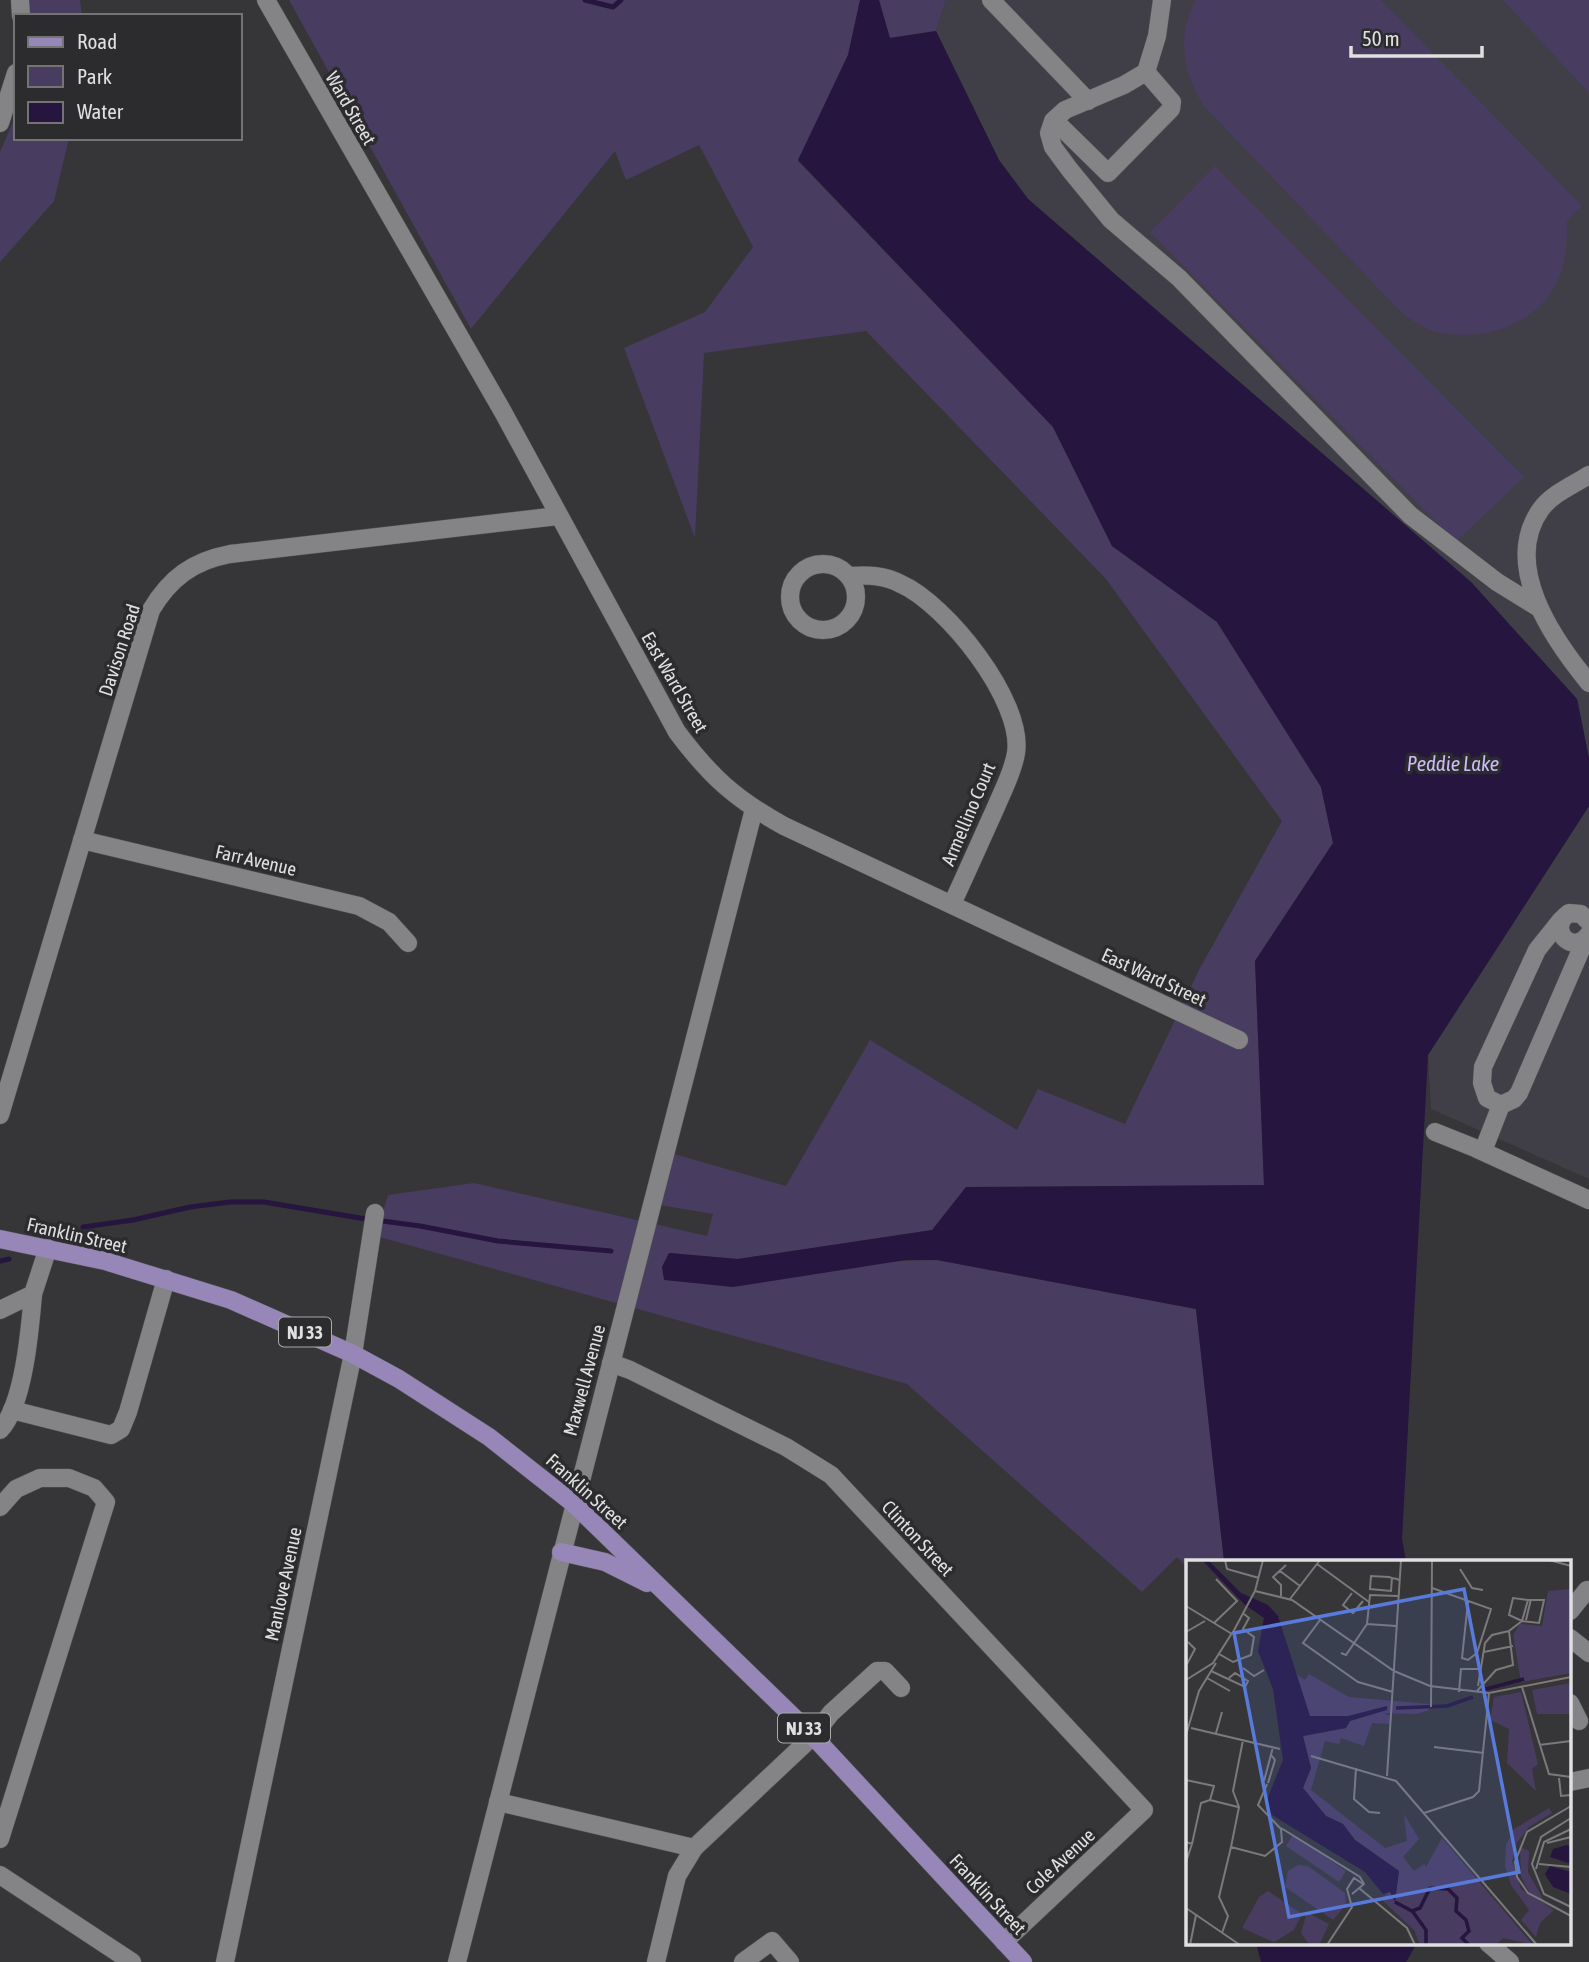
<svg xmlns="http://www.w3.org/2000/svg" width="1589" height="1962" font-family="'Asap Condensed',sans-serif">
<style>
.built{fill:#403e46}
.green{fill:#483d61}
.water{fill:#25153f}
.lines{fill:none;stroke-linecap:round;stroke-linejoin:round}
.stream{stroke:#25153f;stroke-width:5}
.minor-casing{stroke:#545455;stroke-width:19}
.major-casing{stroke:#545455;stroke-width:19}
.minor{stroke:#848386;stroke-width:18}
.major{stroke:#9687b8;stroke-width:18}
.labels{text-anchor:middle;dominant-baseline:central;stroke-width:7;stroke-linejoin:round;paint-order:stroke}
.shield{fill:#2c2b2e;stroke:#aaaaab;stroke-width:2}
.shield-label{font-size:18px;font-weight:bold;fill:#e0e0e1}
.street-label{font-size:19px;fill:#e0e0e1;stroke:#2c2b2e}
.water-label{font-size:21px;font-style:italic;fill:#cabaf6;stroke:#2c2b2e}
.inset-river{fill:none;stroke:#25153f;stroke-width:3.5}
.inset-road{fill:none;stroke:#7a797c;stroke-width:2}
.view{fill:#587adb;fill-opacity:0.15;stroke:#587adb;stroke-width:3.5}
.inset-edge{fill:none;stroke:#e0e0e1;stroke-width:3.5}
</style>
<rect width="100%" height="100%" fill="#363538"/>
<g class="built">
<polygon points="946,0 1589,0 1589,758 1577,699 1471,582 1028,199 999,160 936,31"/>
<polygon points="1589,806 1589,1179 1431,1109 1428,1055"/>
</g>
<g class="green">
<polygon points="30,0 80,0 82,16 30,16"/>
<polygon points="289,0 860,0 848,55 798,161 1053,427 1112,546 1217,622 1321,787 1333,843 1255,961 1264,1185 966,1187 933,1230 738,1259 669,1253 662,1267 937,1260 1196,1309 1224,1561 1188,1561 1188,1568 1177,1557 1142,1592 907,1384 376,1236 388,1195 474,1183 707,1236 713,1214 648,1203 660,1150 786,1186 870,1040 1017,1130 1038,1089 1125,1124 1200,968 1282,821 1106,579 866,331 704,353 695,538 624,348 705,312 753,247 699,145 626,180 615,151 471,329"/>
<polygon points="879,0 946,0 936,31 889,38"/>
<path d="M1196 0H1381L1582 206 1567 220C1567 240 1567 260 1559 278 1540 323 1488 341 1442 333 1426 331 1413 321 1400 311L1203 105C1183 70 1176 37 1196 0Z"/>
<polygon points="1503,0 1589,0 1589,93"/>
<polygon points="16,115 16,138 69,138 54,201 0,262 0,152"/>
<polygon points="1215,166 1524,477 1456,542 1150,232"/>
</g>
<g class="water">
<polygon points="860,0 879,0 890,38 936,31 999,160 1028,199 1471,582 1577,699 1589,758 1589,806 1428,1055 1402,1539 1406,1561 1224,1561 1196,1309 937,1260 906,1260 733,1287 664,1280 662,1267 669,1253 738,1259 932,1230 966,1187 1264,1185 1255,961 1333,843 1321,787 1217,622 1112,546 1053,427 798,160 848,55"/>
<polygon points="1256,1943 1417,1943 1406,1962 1261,1962"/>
</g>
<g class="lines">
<g class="stream">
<polyline points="585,0 613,7 621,0"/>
<polyline points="83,1227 133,1220 190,1207 230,1202 264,1202 360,1218 420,1226 498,1241 611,1251"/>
<polyline points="0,1261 9,1259"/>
</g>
<defs>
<g id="minor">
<polyline points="20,0 21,16"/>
<path d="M266 0 503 412 677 732C710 776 735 799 784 826L1239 1040"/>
<polyline points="991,0 1088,101"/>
<polyline points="1162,0 1157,36 1146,72 1124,85 1065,110 1053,121 1049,133 1053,147 1070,170 1111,220 1179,278 1410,515 1497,582 1539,608"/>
<polyline points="1054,120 1108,173 1171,109 1172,102 1146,72"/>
<polyline points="0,123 16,73"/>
<path d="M1589 475C1573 485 1552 494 1541 509 1501 565 1553 639 1589 683"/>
<circle cx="823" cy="597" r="33"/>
<path d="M850 576C869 575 884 575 901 584 946 604 1024 701 1016 753 1013 772 1003 790 996 807 981 840 967 872 952 904"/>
<polyline points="82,840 359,906 389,922 408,943"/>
<path d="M1589 922 1581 914 1569 913C1546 929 1573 957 1589 934"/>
<polyline points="1501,1105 1487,1098 1482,1083 1483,1067 1537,950 1561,920"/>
<path d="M0 1115 151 610C170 578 193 561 230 554L558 516"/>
<polyline points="1435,1132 1475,1148 1589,1200"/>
<polyline points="1483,1151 1501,1105 1514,1099 1519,1093 1586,938"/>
<polyline points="0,1310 33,1294 48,1248"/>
<polyline points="611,1363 630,1370 786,1447 831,1475 1144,1810 1004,1942"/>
<polyline points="12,1410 111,1435 121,1429 128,1412 166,1279"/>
<path d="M0 1430C24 1405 30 1329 33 1294"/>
<polyline points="0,1507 16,1489 40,1478 69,1478 94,1488 106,1502 0,1839"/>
<polyline points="1570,1611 1587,1590 1589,1591"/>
<polyline points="1570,1638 1589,1653"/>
<polyline points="1570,1703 1579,1721"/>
<polyline points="1570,1782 1589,1778"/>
<polyline points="498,1802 694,1848"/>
<polyline points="0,1875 132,1962"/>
<polyline points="1488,1943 1510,1962"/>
<polyline points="225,1962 353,1354 375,1213"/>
<polyline points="457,1962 754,809"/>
<polyline points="656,1962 677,1876 694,1848 813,1736 831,1713 877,1671 885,1671 901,1688"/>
<polyline points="743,1962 772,1941 790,1962"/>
</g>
<g id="major">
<polyline points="0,1239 105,1261 231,1300 353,1354 399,1379 489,1437 574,1504 813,1736 1023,1962"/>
<polyline points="561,1552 605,1562 647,1583"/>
</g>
</defs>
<use href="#minor" class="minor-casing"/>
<use href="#major" class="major-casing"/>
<use href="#minor" class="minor"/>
<use href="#major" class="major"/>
</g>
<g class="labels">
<g class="shield">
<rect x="279" y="1317.5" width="52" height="29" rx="5"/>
<rect x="778" y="1713.5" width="52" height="29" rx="5"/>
</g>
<g class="shield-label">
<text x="305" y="1332">NJ 33</text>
<text x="804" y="1728">NJ 33</text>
</g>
<g class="street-label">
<text transform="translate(351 108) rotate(60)">Ward Street</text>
<text transform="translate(119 650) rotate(-72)">Davison Road</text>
<text transform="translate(675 682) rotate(60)">East Ward Street</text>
<text transform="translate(968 814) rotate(-67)">Armellino Court</text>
<text transform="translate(256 860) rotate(13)">Farr Avenue</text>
<text transform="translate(1154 977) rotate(25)">East Ward Street</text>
<text transform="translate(77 1235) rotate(13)">Franklin Street</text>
<text transform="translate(584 1380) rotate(-75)">Maxwell Avenue</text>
<text transform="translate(587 1491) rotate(42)">Franklin Street</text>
<text transform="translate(918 1538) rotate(47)">Clinton Street</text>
<text transform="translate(283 1584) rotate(-78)">Manlove Avenue</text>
<text transform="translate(1060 1861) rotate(-43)">Cole Avenue</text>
<text transform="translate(988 1894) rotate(47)">Franklin Street</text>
</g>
<g class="water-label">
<text x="1453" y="763">Peddie Lake</text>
</g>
</g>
<g transform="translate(1186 1560)">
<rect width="385" height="385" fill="#363538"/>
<path d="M385 29V113L335 122 327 75 334 64 356 66 362 31ZM110 114 119 120 123 114 163 137 244 144 243 150 231 154 196 153 206 156 205 164 186 163 178 186 155 178 153 184 139 181 125 230 199 288 221 281 218 254 233 279 217 297 228 311 238 304 240 307 256 278 347 385 317 378 310 385H234L228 370 196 340 203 331 209 340 213 311 169 280 157 264 140 256 117 228 125 208 117 176 160 168 164 161 202 148 162 156H123ZM385 123V154H351L346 130ZM335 132 352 204 346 209 350 231 321 203 323 169 304 160 308 137ZM363 248 366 253 343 267 330 284 326 301 335 329 368 350 354 363 350 377 335 360 343 350 325 325 319 306 320 285 328 269ZM107 275 160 311 153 322 100 286ZM334 287 343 291 342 312 358 341 343 332 335 316ZM112 305 122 306 159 333 160 345 147 360 99 327 102 311ZM82 331 116 354 108 370 88 382 56 368 73 337ZM121 352 143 364 133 385 122 383 115 373Z" fill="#483d61"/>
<path d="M16 0H22L55 33 82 45 92 56 124 156H162L201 146V150L164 161 160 168 117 176 125 208 117 228 140 256 157 264 169 280 213 311 209 342 204 332 197 334 179 312 86 255 80 242 97 200 87 129 72 91 78 58 58 44ZM381 285 385 287V304L364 297 367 289ZM364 306 385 312V334L367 327 359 314Z" fill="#25153f"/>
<path class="inset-river" d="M296 130 338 119M210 148 261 146 287 137M209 342 226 351 234 348 244 328 262 329 271 338 270 351 280 360 283 371 276 378 283 385M227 352 240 370V385"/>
<path class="inset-road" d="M39 0 41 9 73 18M363 0 385 6M131 4 183 42M274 9 286 28 297 30M94 11 114 26M206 18 205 31 184 29 185 16 203 17 206 18 211 19 213 20M246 28 305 49 291 93 282 100 276 98 282 42M69 31 77 0M166 33 157 45 167 53 177 41M95 36V25L87 17 100 5M104 39 134 0M0 46 46 74M134 60 117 83 172 122 207 132M340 60 345 39M28 63 51 41 30 19M181 64 210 66M0 72 19 61M46 74 69 31 106 40 208 111 244 126 303 133 385 117M298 92 327 86M155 93 160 95 181 64 184 35 212 36M33 94 47 102 65 95 68 77 57 69 63 58 58 54M1 104 9 89 2 82M57 108 68 116 78 110M25 111 59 127 62 121 49 113 43 118M21 118 44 131M0 120 27 103 46 73M292 126 299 83 306 75 323 71M336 127 363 214 385 217M291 131 310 110 327 105 323 71 336 61 353 63 358 40H342L336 61 323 55 327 38 342 40M273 132 275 109H292M245 147 246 0M5 168 94 189M30 173 36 152M0 175 13 131 30 103M57 180 47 231 53 247 45 287 79 296 96 282 95 269 72 245 81 224M353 185 385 181M248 187 298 193M125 196 210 221 351 385M170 208 168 239 183 252 194 253M201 216 215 0M373 218 375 236 385 235M0 220 28 226 24 240 52 247M78 221 87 187M82 223 89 200 85 195M385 246 341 272 329 302 331 317 342 333 385 356M238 253 287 237 293 231 303 133M385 258 355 277 346 304 358 334 385 347M95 268 174 317 178 324 166 334M0 282 6 284 0 302M361 283 385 277M6 284 15 243 24 240M353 304 385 307M350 309 358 282 385 269M173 328 221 368 229 385M0 348 54 385M36 373 42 356 33 337 45 287M4 385 10 355M141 385 166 347 161 329 168 318 177 324"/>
<path class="view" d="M278 29 333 312 103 357 48 73Z"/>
<rect width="385" height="385" class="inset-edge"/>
</g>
<rect x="14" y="14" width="228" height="126" fill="#2c2b2e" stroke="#747376" stroke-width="2"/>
<rect x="28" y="37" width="35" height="10" fill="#9687b8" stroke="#747376" stroke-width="2"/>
<text x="77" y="49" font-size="21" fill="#e0e0e1">Road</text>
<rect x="28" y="66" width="35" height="21" fill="#483d61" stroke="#747376" stroke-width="2"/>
<text x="77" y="84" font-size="21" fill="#e0e0e1">Park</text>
<rect x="28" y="102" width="35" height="21" fill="#25153f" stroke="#747376" stroke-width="2"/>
<text x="77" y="119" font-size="21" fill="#e0e0e1">Water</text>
<path d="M1351 46v10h131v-10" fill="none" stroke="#e0e0e1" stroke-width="3.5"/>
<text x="1362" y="46" font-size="21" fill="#e0e0e1" stroke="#2c2b2e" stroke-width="5" paint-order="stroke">50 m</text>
</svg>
